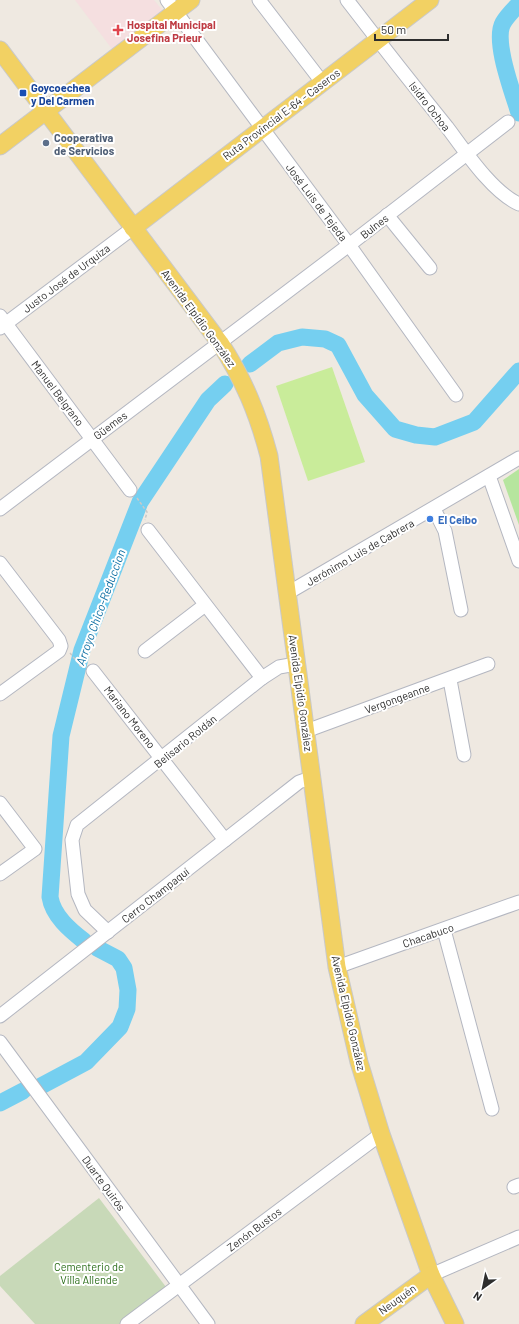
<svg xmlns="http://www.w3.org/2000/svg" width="519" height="1324" font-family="Barlow,sans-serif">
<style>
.medical{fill:#f5dfe0}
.green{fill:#b6e59e}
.cemetery{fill:#c8d9b8}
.pitch{fill:#c9ec9a}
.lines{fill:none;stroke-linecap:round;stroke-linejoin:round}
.river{stroke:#75cff0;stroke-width:17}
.minor-casing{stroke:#b4b7c1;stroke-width:15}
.major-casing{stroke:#c9c9c9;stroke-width:19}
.path{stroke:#c9c9c9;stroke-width:1.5;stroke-dasharray:3 2;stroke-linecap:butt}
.minor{stroke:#fff;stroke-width:13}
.major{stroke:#f2d163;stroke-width:17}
.health-dot{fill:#e0444e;stroke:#fff;stroke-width:1.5}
.transit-dot{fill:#1a4fb4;stroke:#fff;stroke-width:1.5}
.service-dot{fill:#5c6f8a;stroke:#fff;stroke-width:1.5}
.shop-dot{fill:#3f7fe0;stroke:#fff;stroke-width:1.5}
.labels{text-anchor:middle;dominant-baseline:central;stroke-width:4;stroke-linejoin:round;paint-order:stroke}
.health-label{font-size:11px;font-weight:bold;fill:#be3a42;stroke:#fff;text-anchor:start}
.transit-label{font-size:11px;font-weight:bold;fill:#164399;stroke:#fff;text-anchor:start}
.street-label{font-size:11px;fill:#2e2e2e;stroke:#fff}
.service-label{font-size:11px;font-weight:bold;fill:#4e5e75;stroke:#fff;text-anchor:start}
.shop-label{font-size:11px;font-weight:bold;fill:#366cbe;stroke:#fff;text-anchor:start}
.park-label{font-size:11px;fill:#2c6e1b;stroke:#fff}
.water-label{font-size:12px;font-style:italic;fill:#0d6fa3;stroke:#fff}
</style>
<rect width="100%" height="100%" fill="#efe9e1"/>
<polygon class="medical" points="75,0 154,0 163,11 112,49"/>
<polygon class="green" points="519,469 519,525 503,480"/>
<polygon class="cemetery" points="99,1198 169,1291 123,1324 35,1324 0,1286 0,1276"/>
<polygon class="pitch" points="332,367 365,462 308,481 276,386"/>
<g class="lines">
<g class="river">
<path d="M519 4C513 10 507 16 503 23 493 41 513 93 519 113"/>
<polyline points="250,364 278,343 302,337 325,339 338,345 365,395 395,429 416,435 435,437 474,422 519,371"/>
<path d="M84 941C70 930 53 916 50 897L61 736 82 650 140 502 208 400 225 384"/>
<polyline points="41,1086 86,1062 120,1027 127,1009 128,990 124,968 118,959 97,948"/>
<polyline points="0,1103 23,1091"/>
</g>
<defs>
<g id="minor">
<polyline points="167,0 349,245 456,395"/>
<polyline points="259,0 322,82"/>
<path d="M347 0C380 43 413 85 447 127 465 151 492 192 519 204"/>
<polyline points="387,215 430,268"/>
<polyline points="0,316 130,490"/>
<polyline points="0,328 133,228"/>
<polyline points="489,476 519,561"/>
<polyline points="0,509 349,245 508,122"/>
<polyline points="434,509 445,531 461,610"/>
<polyline points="148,530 262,678"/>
<polyline points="0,563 59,640 61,646 59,651 0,694"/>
<polyline points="286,594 519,458"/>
<polyline points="145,651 205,605"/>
<polyline points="93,671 225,840"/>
<polyline points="450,680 464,755"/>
<polyline points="306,731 488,664"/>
<polyline points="0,803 35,849 0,874"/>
<polyline points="444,930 492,1109"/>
<polyline points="108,932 85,910 78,894 72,840 77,825 262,678 279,667 296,664"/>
<polyline points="337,967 519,902"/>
<polyline points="0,1016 299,782 313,777"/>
<polyline points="0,1042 208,1324"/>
<polyline points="514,1187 519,1185"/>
<polyline points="431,1275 519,1237"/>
<polyline points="127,1324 381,1134"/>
</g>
<g id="major">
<path d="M0 50 220 343C244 380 258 414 269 456L337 967 359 1062 381 1134 431 1275 455 1324"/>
<polyline points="0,146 191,0"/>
<polyline points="133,228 430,0"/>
<polyline points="364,1324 431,1275"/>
</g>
</defs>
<use href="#minor" class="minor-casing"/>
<use href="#major" class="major-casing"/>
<g class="path">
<polyline points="137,498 147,512 145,520"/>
<polyline points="70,653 82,668"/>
</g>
<use href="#minor" class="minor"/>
<use href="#major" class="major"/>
</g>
<path class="health-dot" d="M116 24h4v4h4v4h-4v4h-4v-4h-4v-4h4z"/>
<rect class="transit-dot" x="19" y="89" width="8" height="8" rx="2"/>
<circle class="service-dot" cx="46" cy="143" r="4"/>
<circle class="shop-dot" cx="430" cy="519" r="4"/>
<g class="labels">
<g class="health-label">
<text x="127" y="24">Hospital Municipal<tspan x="127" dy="13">Josefina Prieur</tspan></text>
</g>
<g class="transit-label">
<text x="31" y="87">Goycoechea<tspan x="31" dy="13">y Del Carmen</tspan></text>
</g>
<g class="street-label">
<text transform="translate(430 106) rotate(52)">Isidro Ochoa</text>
<text transform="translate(281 114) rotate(-37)">Ruta Provincial E-64 - Caseros</text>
<text transform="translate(317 202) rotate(53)">José Luis de Tejeda</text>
<text transform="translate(374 226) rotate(-38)">Bulnes</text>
<text transform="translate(66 278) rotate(-37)">Justo José de Urquiza</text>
<text transform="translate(199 318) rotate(54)">Avenida Elpidio González</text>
<text transform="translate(58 393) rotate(53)">Manuel Belgrano</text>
<text transform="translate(110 425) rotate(-37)">Güemes</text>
<text transform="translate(360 552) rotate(-30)">Jerónimo Luis de Cabrera</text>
<text transform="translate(301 693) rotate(82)">Avenida Elpidio González</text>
<text transform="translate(397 698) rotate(-20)">Vergongeanne</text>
<text transform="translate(130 717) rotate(52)">Mariano Moreno</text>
<text transform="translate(185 741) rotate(-39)">Belisario Roldán</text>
<text transform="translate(155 895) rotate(-38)">Cerro Champaquí</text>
<text transform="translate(428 935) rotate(-19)">Chacabuco</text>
<text transform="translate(349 1013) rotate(77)">Avenida Elpidio González</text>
<text transform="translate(104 1183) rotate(54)">Duarte Quirós</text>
<text transform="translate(254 1229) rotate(-37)">Zenón Bustos</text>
<text transform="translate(397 1299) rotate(-36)">Neuquén</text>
</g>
<g class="service-label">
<text x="54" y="137">Cooperativa<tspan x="54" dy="13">de Servicios</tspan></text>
</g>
<g class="shop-label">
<text x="438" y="519">El Ceibo</text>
</g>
<g class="park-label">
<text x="89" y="1266">Cementerio de<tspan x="89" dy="13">Villa Allende</tspan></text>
</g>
<g class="water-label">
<text transform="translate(100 607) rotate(-70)">Arroyo Chico-Reduccion</text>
</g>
</g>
<g transform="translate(483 1288) rotate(213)" stroke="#ffffff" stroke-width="3" paint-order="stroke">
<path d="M0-3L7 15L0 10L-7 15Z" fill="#2e2e2e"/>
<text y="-6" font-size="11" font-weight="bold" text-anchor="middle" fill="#2e2e2e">N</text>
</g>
<path d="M375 34v6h73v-6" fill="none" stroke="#2e2e2e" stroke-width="2"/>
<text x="381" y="34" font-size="12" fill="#2e2e2e" stroke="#ffffff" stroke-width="3" paint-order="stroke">50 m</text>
</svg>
